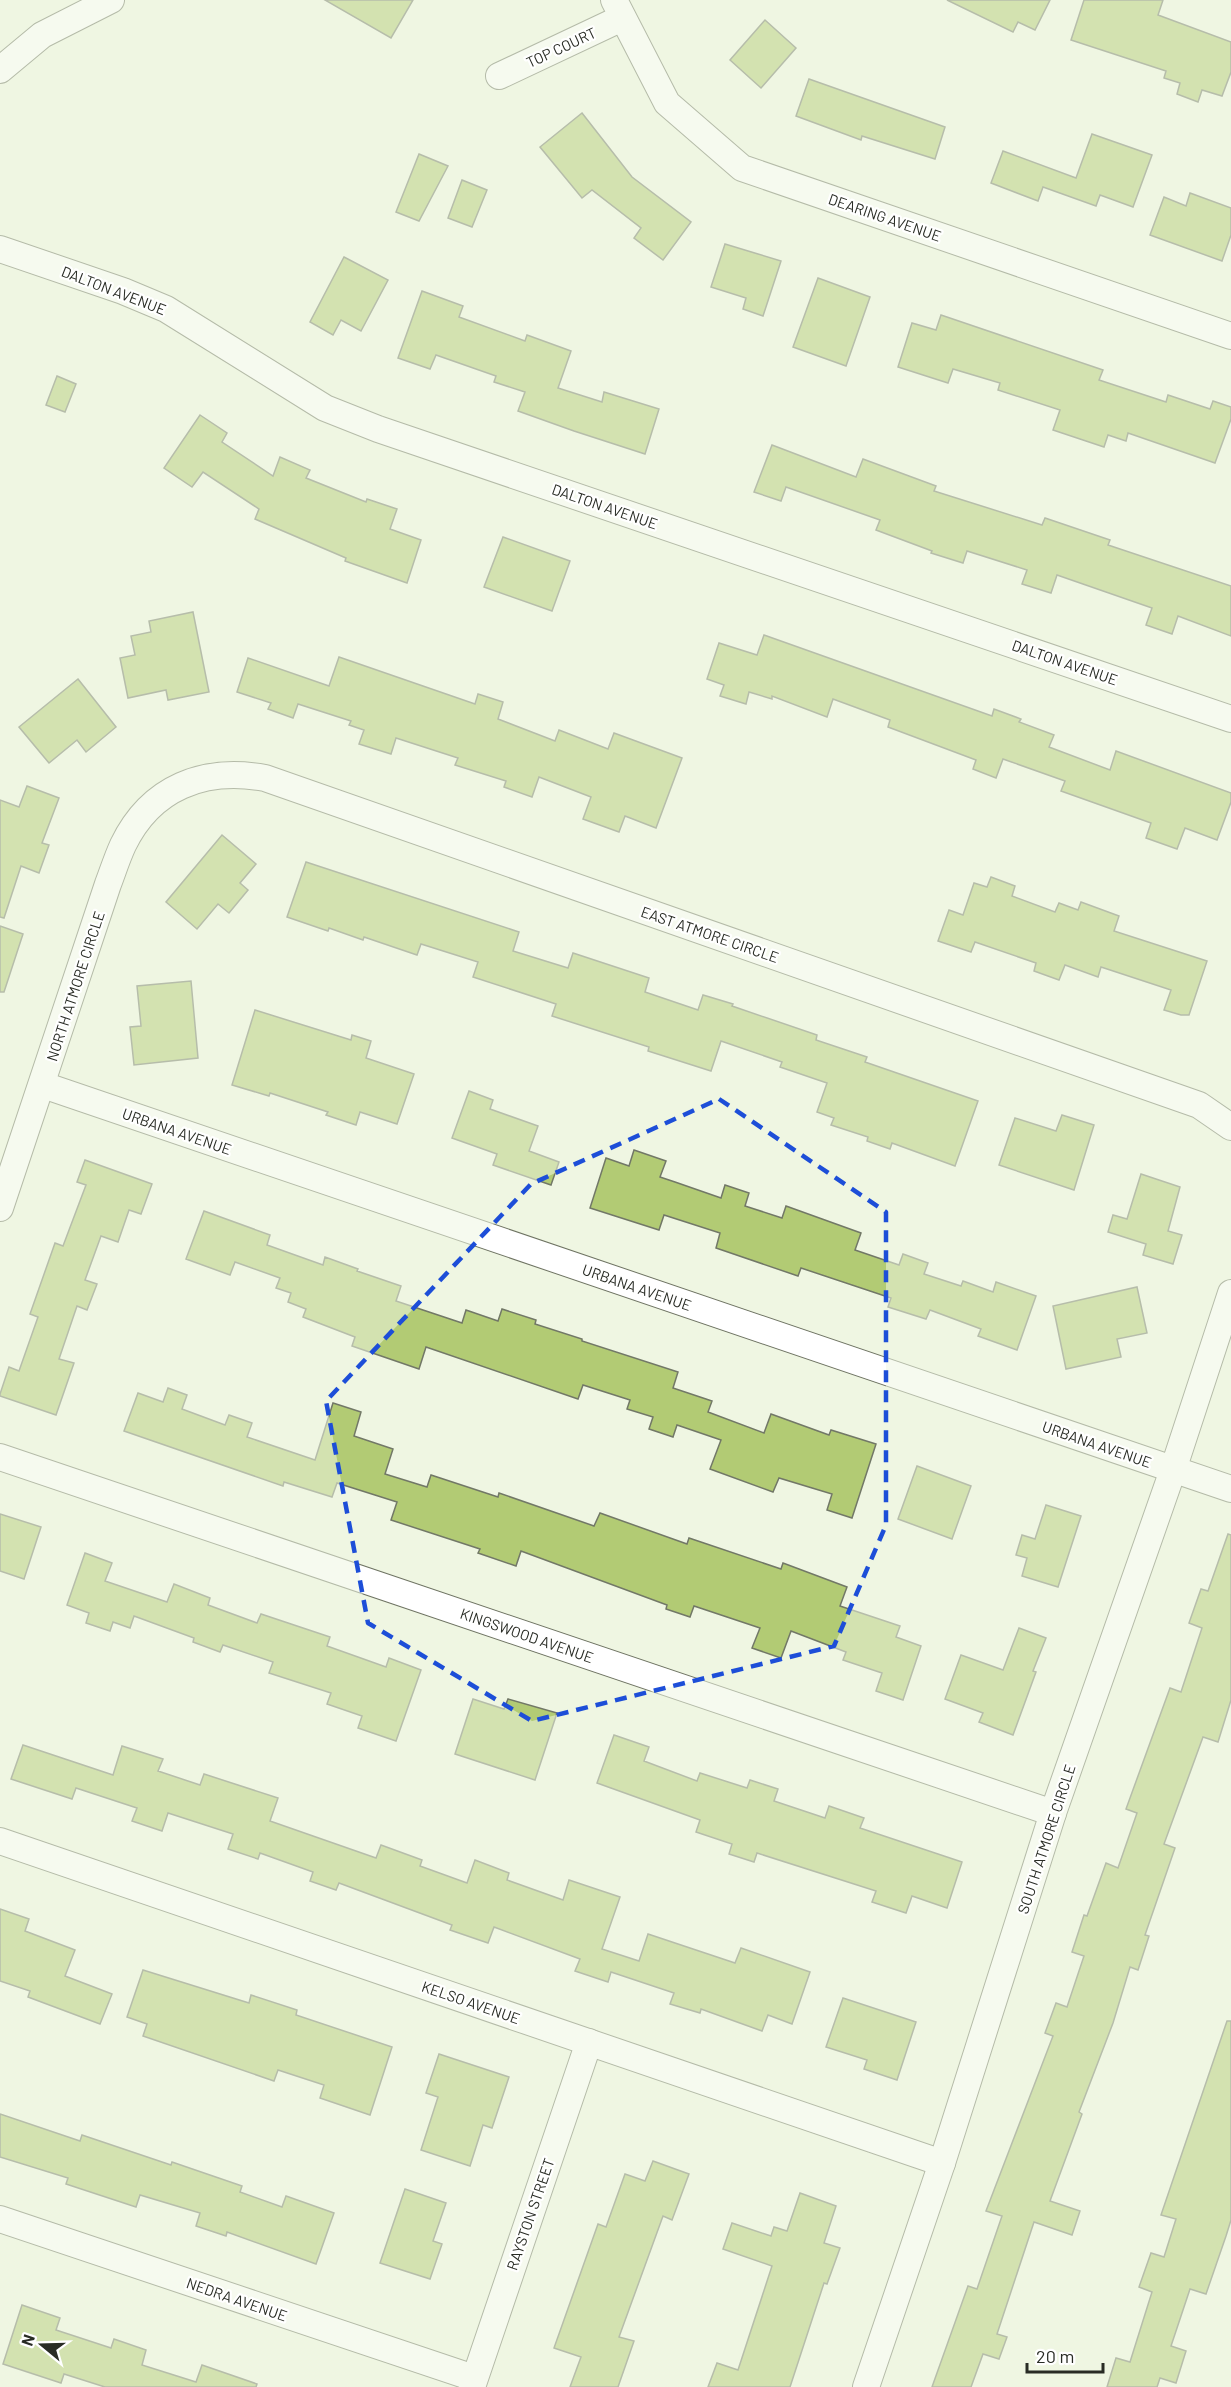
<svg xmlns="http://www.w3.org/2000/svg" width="1231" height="2387" font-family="Barlow,sans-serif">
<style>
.building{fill:#b2cb74;stroke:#727867;stroke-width:1.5}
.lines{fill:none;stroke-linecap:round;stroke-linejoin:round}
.minor-casing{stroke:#6f7463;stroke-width:28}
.minor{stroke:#fff;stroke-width:26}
.marked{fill:none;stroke:#1d4ed8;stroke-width:4.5;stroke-dasharray:12 8;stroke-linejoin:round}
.labels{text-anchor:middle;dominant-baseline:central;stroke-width:4.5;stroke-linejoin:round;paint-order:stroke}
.street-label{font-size:15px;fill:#292c25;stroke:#fff}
</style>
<rect width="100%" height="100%" fill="#eff6e2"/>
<g class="building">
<polygon points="325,0 413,0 391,38"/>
<polygon points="947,0 1050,0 1035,30 1018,22 1013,32"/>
<polygon points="1084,0 1163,0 1158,15 1231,42 1231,72 1222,96 1202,90 1198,102 1177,94 1180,83 1164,78 1166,71 1071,40"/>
<polygon points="765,20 796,48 761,88 730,60"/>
<polygon points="809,79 945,127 935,159 862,136 861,140 796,116"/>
<polygon points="582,113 632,177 691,222 663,260 634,238 641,228 592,190 582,198 540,147"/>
<polygon points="1092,134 1152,155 1133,207 1100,195 1096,206 1043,187 1038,201 991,183 1003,151 1076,178"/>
<polygon points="419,154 448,166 419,221 396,212"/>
<polygon points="462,180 487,190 472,227 448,218"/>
<polygon points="1190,193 1231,208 1231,235 1222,261 1150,235 1164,197 1186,206"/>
<polygon points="725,244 781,261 763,316 743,309 746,298 711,287"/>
<polygon points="344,257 388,280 361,331 341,320 333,335 310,322"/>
<polygon points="818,278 870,297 846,366 793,347"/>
<polygon points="422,291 463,306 459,317 525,341 527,335 571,351 558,388 602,402 604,392 659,409 645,454 574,431 518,411 525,392 494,382 496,376 436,355 430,369 398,358"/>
<polygon points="941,315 1103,370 1099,380 1166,402 1168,395 1210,409 1213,401 1231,407 1231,419 1215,463 1128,433 1126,441 1108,435 1104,447 1053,430 1060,410 998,390 1000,383 953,369 948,383 898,367 912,323 936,330"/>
<polygon points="57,376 76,384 65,412 46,405"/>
<polygon points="200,415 227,433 222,442 273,476 280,457 310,470 306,478 366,502 367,499 397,509 390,529 421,540 407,583 345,561 346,558 255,519 259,509 203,472 192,487 164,468"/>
<polygon points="772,445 856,477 863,459 936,486 934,491 1042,525 1045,518 1110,540 1108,545 1231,586 1231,636 1178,616 1172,634 1146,625 1152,608 1057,575 1051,593 1022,584 1027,570 967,551 963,563 931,553 932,551 876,530 880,520 786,487 781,501 754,492"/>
<polygon points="503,537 570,561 552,611 484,587"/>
<polygon points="193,612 209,692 168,700 166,690 128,698 120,658 135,655 131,636 151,632 149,621"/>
<polygon points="764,635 992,716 994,709 1021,719 1019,722 1054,735 1049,747 1110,770 1116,751 1231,793 1231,802 1217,840 1185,828 1177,849 1146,838 1151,823 1061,791 1065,781 1003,759 996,778 973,769 976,760 888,727 890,720 833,699 827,717 772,696 772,699 749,692 746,704 720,696 724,685 707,679 719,643 757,655"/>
<polygon points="339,657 475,704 478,694 503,702 498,719 555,741 559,730 608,749 614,733 682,758 656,828 625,816 619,832 583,819 591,797 539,777 532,797 504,787 506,781 455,765 458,758 396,738 391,754 359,744 364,730 349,725 351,721 298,704 293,718 268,709 271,703 237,692 248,658 329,686"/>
<polygon points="78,679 116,727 86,752 77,740 49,763 19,727"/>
<polygon points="27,786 59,798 42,843 49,845 39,873 21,866 4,918 0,917 0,800 19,807"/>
<polygon points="222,835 256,864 240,883 248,890 229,913 218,904 197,929 166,902"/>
<polygon points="306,862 519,932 513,951 568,968 573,953 649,978 645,992 698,1010 703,995 733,1004 732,1006 817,1035 816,1040 867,1057 865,1062 978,1101 955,1166 892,1143 890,1149 867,1141 868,1137 831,1125 834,1118 817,1112 827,1083 780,1067 782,1062 721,1041 711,1071 648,1051 649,1047 552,1016 556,1004 473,977 478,962 421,944 417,955 364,937 363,940 329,928 328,931 287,917"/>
<polygon points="991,877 1015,886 1012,896 1055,912 1059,903 1078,910 1081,902 1119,916 1114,931 1207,961 1189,1015 1181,1015 1164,1010 1171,990 1101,967 1098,977 1065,965 1059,980 1034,971 1036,963 975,942 971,952 938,941 949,910 963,915 974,883 987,887"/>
<polygon points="0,926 23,934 4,992 0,992"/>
<polygon points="191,981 198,1058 134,1065 130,1027 141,1026 137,986"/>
<polygon points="255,1010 351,1040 352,1035 371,1041 366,1058 414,1074 397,1124 360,1112 356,1125 326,1115 328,1112 270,1093 269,1096 232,1085"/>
<polygon points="469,1091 493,1100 490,1109 538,1126 529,1151 559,1162 551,1185 493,1165 497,1154 452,1138"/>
<polygon points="1062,1115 1094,1125 1074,1190 999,1165 1015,1118 1056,1131"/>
<polygon points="634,1150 666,1161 660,1177 675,1182 721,1198 725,1185 749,1193 745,1206 782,1218 786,1206 861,1233 855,1250 899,1265 903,1254 928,1263 924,1274 961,1286 963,1281 993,1292 996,1282 1036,1296 1017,1350 978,1336 981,1329 930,1310 926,1319 888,1307 891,1298 801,1268 798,1276 716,1248 720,1233 664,1215 659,1230 590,1208 606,1158 629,1166"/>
<polygon points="85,1160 152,1184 141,1214 129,1210 118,1242 101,1236 85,1280 97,1284 87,1310 77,1306 59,1359 74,1363 56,1415 0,1396 0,1394 9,1367 19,1371 38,1317 30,1314 55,1243 63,1246 86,1185 77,1182"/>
<polygon points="1141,1174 1180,1187 1168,1231 1182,1235 1173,1264 1143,1255 1146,1244 1108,1232 1113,1215 1127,1219"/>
<polygon points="204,1211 270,1235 267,1245 323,1265 325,1257 358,1269 357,1271 401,1286 396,1301 462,1323 466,1310 498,1321 502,1309 536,1320 535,1324 582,1339 582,1341 678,1372 673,1388 712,1401 708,1412 764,1433 771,1414 829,1435 831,1430 876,1444 852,1518 827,1510 832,1494 779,1478 773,1492 710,1469 721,1440 677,1425 673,1437 649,1429 653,1417 627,1409 630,1400 583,1385 578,1399 426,1347 419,1369 352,1346 355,1337 303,1317 306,1309 288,1302 291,1293 276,1288 280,1278 235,1262 230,1275 186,1259"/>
<polygon points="1137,1287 1147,1333 1117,1339 1121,1357 1066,1369 1053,1306"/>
<polygon points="168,1388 187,1395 182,1409 225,1425 229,1415 252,1423 247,1437 315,1460 333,1403 361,1412 354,1436 393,1449 385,1474 427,1487 431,1475 498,1497 499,1493 594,1526 600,1513 687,1544 689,1538 781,1569 783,1563 847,1587 840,1606 900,1626 896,1637 921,1646 903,1700 876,1691 882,1673 843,1660 846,1652 791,1631 781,1658 752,1648 760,1628 694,1606 690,1617 666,1609 667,1605 521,1551 516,1566 478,1553 480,1549 391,1520 397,1502 337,1483 332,1497 284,1482 283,1486 124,1431 138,1393 163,1402"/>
<polygon points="917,1466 971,1486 952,1539 898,1519"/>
<polygon points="1046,1505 1081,1516 1058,1587 1022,1576 1027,1558 1016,1555 1022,1535 1035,1539"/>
<polygon points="0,1514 41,1527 24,1579 0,1571"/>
<polygon points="1228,1534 1231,1535 1231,1700 1218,1742 1203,1737 1164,1844 1175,1848 1145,1935 1149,1936 1138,1970 1130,1967 1113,2023 1079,2112 1082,2114 1050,2201 1080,2211 1072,2235 1034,2222 997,2334 1007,2337 999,2359 983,2354 971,2387 932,2387 968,2286 977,2289 1002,2216 986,2211 1053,2036 1045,2033 1056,2003 1067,2007 1084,1956 1072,1952 1084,1915 1087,1916 1106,1863 1118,1868 1137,1813 1126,1809 1170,1688 1181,1692 1202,1628 1189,1623 1201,1589 1208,1591"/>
<polygon points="85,1553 112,1563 105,1581 167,1602 174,1584 210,1598 208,1605 257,1623 261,1614 330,1637 327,1646 386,1667 389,1658 421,1670 396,1741 358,1728 362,1716 327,1704 331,1693 269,1673 273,1662 223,1645 220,1652 193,1642 194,1638 134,1616 130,1628 113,1622 110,1631 86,1623 89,1613 67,1605"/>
<polygon points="1019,1628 1046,1638 1033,1671 1036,1672 1013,1735 979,1722 983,1713 945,1699 961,1655 1003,1670"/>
<polygon points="473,1699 504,1709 508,1699 557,1713 535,1780 455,1754"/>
<polygon points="614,1735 649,1747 644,1761 697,1781 700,1773 747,1788 750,1780 778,1789 774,1801 825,1818 829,1806 864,1818 860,1828 962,1862 947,1908 912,1896 906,1913 872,1902 876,1891 757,1853 754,1862 729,1854 732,1844 696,1832 700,1820 597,1783"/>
<polygon points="23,1745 113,1775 122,1746 163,1759 158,1771 200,1785 204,1774 278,1798 270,1821 376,1858 381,1845 422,1860 420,1866 467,1883 475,1860 509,1873 507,1880 563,1900 569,1880 620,1897 602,1949 639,1961 648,1934 735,1963 741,1948 810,1972 792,2024 768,2015 762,2031 701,2009 700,2013 670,2004 674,1993 611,1972 608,1982 575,1971 580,1959 494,1927 488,1943 450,1930 452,1925 339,1883 336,1890 310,1881 313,1872 260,1853 258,1859 228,1849 233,1834 168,1813 162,1831 132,1821 137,1808 76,1788 72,1799 11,1779"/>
<polygon points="0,1909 29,1919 25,1931 75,1950 65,1976 112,1994 100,2024 28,1997 30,1991 0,1981"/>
<polygon points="143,1970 249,2003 251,1995 297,2010 296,2015 392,2047 370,2115 320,2098 324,2085 278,2070 274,2081 143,2036 147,2024 127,2017"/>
<polygon points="843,1998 916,2022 897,2080 864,2069 867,2060 826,2047"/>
<polygon points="1227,2021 1231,2021 1231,2220 1226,2236 1206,2294 1190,2289 1171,2346 1186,2351 1176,2383 1160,2378 1157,2387 1107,2387 1116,2358 1130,2362 1152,2292 1139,2287 1151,2253 1164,2257 1176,2219 1161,2215"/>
<polygon points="439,2054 509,2077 492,2128 483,2125 470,2166 421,2150 438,2097 426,2093"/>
<polygon points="0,2114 80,2141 82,2135 171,2165 172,2162 242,2186 240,2192 282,2207 286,2196 334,2213 316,2264 227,2232 226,2236 196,2226 200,2213 140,2195 136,2207 66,2184 68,2178 0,2157"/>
<polygon points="653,2161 689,2174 672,2220 663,2216 619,2337 634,2341 618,2387 570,2387 581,2357 554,2348 598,2224 606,2227 625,2174 645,2181"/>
<polygon points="405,2189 446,2203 433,2241 442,2244 430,2279 380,2263"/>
<polygon points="800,2193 836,2206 824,2243 840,2248 827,2284 824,2283 790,2387 708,2387 717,2363 738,2370 772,2266 723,2249 732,2223 771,2236 774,2227 787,2231"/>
<polygon points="22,2305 60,2318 56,2330 111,2348 114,2339 146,2350 142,2365 196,2382 202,2365 257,2384 256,2387 105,2387 64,2374 61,2383 3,2364"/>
</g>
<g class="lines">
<defs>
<g id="minor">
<polyline points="614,0 667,103 742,168 1231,336"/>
<polyline points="0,70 42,35 111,0"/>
<polyline points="499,76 622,18"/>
<polyline points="0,249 123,291 166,309 325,408 378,429 1231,719"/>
<polyline points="43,1085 1231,1489"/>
<path d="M0 1208 108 884C113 871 117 858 123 845 151 787 204 767 265 778L1199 1105 1231 1127"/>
<polyline points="0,1457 1053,1813"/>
<polyline points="0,1841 942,2163"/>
<polyline points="0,2219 474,2378"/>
<polyline points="472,2387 589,2042"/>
<polyline points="866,2387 942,2163 1053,1813 1173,1470 1231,1293"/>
</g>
</defs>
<use href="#minor" class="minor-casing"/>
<use href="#minor" class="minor"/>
</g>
<path d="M0 0H1231V2387H0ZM719 1099 886 1212V1525L834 1646 532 1721 368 1623 326 1401 531 1184Z" fill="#eff6e2" fill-opacity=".55" fill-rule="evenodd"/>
<path class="marked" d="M719 1099 886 1212V1525L834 1646 532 1721 368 1623 326 1401 531 1184Z"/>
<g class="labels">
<g class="street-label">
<text transform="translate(561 47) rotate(-25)">TOP COURT</text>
<text transform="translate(885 217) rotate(19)">DEARING AVENUE</text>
<text transform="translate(114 290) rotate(21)">DALTON AVENUE</text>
<text transform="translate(605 506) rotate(19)">DALTON AVENUE</text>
<text transform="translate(1065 662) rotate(19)">DALTON AVENUE</text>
<text transform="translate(710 934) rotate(19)">EAST ATMORE CIRCLE</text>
<text transform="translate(75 986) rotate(-72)">NORTH ATMORE CIRCLE</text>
<text transform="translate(177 1131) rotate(19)">URBANA AVENUE</text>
<text transform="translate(637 1287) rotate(19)">URBANA AVENUE</text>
<text transform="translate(1097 1444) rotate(19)">URBANA AVENUE</text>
<text transform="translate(527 1635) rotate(19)">KINGSWOOD AVENUE</text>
<text transform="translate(1046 1839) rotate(-72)">SOUTH ATMORE CIRCLE</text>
<text transform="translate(471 2002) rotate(19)">KELSO AVENUE</text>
<text transform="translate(530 2214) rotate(-71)">RAYSTON STREET</text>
<text transform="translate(237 2299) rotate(19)">NEDRA AVENUE</text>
</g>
</g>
<g transform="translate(42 2345) rotate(289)" stroke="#ffffff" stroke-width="4.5" paint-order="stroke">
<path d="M0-4.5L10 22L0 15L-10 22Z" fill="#292c25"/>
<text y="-9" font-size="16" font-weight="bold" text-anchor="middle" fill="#292c25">N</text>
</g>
<path d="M1027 2363v9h76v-9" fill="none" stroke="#292c25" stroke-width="3"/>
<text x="1036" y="2363" font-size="18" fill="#292c25" stroke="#ffffff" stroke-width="4.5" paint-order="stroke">20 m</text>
</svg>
